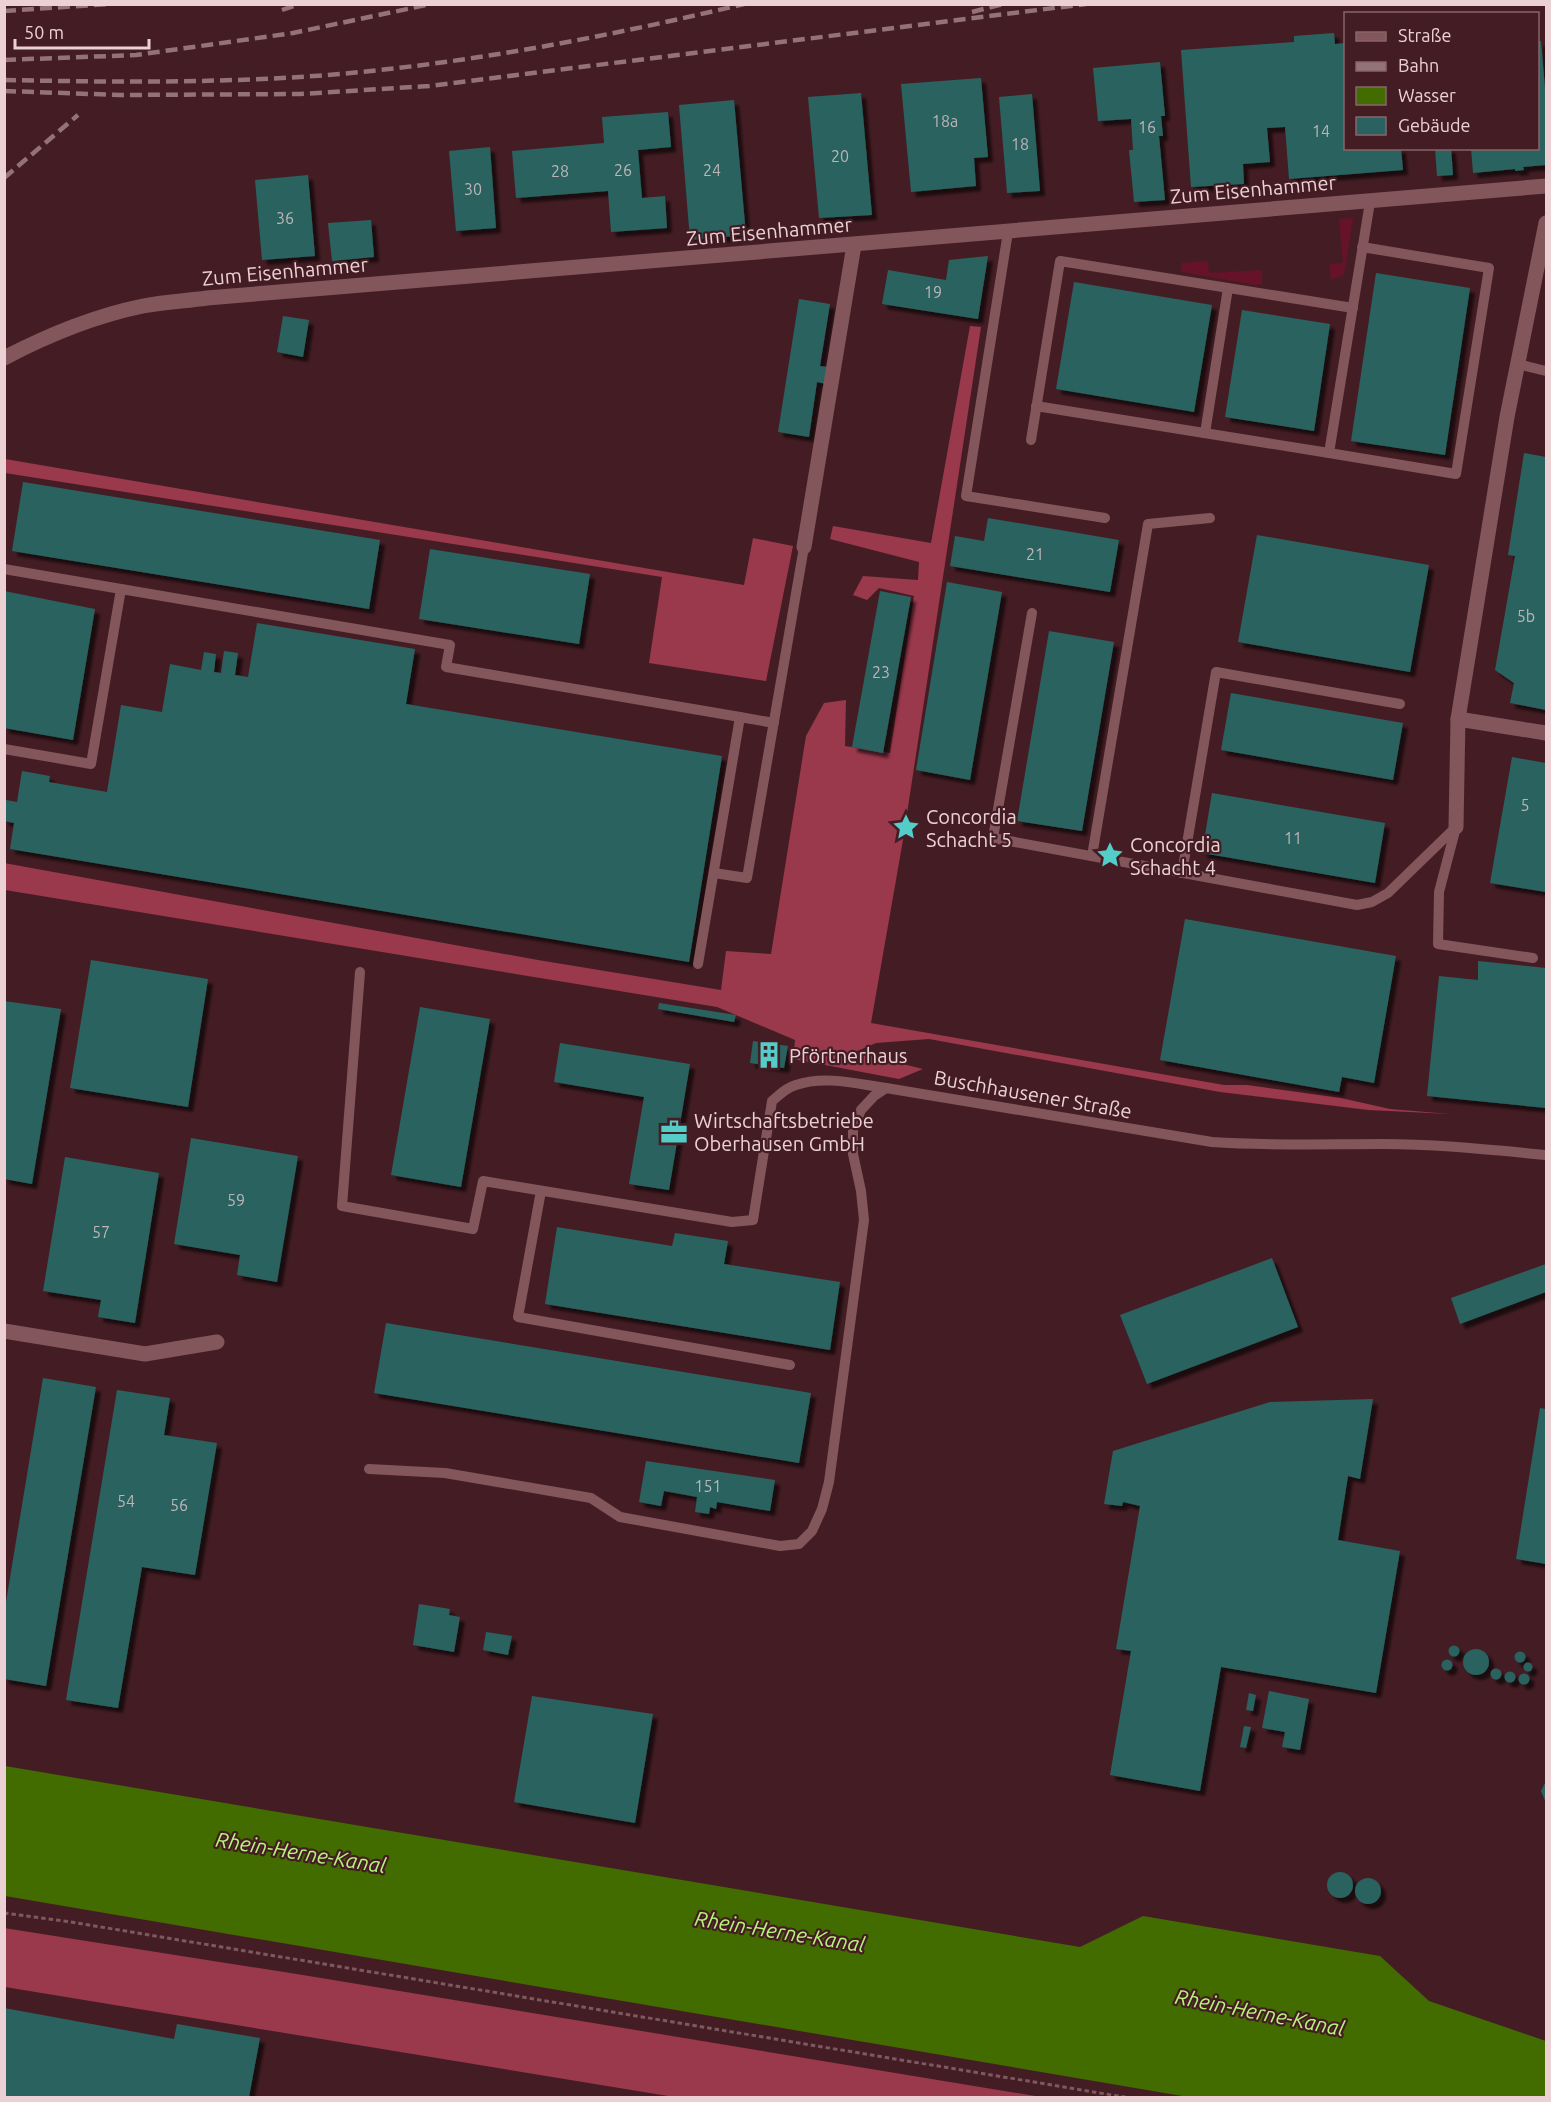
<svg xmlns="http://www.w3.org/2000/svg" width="1551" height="2102" font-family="Ubuntu,sans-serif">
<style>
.green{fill:#661228}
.forest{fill:#9a384c}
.water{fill:#426b00}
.building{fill:#296260;filter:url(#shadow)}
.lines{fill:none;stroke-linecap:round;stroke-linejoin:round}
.path{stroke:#7c595f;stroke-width:3;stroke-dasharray:4.5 3;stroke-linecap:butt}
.lane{stroke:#83565c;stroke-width:10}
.street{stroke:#83565c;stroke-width:15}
.rail{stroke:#947378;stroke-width:4.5;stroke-dasharray:12 6;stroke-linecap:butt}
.labels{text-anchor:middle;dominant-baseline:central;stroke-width:4.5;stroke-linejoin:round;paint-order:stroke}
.number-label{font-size:16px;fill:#bbb5b7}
.street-label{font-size:20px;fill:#ecd1d4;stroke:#441d24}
.poi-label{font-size:20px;fill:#ecd1d4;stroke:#441d24;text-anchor:start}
.water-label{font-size:21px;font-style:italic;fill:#b8f37c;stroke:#441d24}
</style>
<defs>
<filter id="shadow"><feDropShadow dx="5" dy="5" stdDeviation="1.5" flood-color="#0009"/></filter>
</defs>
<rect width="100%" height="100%" fill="#441d24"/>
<g class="green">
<polygon points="1353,218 1344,275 1331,280 1329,264 1343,263 1339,219"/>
<polygon points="1208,261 1209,273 1262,270 1262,284 1256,285 1182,272 1181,263"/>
</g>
<g class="forest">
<polygon points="970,326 981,327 903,840 871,1023 1224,1085 1247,1085 1341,1098 1390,1109 1450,1114 1368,1110 1220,1092 929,1039 876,1043 855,1052 923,1069 899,1079 793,1059 795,1040 717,1007 5,890 4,863 538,960 721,990 726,951 771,954 806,736 824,703 846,700 845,746 890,753 914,596 879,588 867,600 853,595 863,576 918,580 919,562 830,539 833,526 931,543"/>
<polygon points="5,459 744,585 753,538 793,546 766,681 649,663 662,577 5,473"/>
<polygon points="4,1928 309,1976 1041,2097 674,2097 5,1987"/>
</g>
<polygon class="water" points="5,1766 1080,1947 1143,1916 1380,1956 1429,2001 1546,2041 1546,2097 1188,2097 5,1896"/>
<g class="building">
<polygon points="1334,33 1335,44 1346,43 1346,148 1401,148 1403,170 1289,179 1285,127 1267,128 1270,162 1243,164 1244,184 1191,187 1181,50 1294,42 1294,36"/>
<polygon points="1538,41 1541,41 1546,100 1546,165 1523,167 1524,170 1515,171 1515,169 1473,173 1471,148 1538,148"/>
<polygon points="1160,62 1165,116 1161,116 1163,136 1159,136 1165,200 1134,202 1129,150 1133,150 1131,119 1098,121 1093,68"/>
<polygon points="981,78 988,157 974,158 976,186 911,192 901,84"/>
<polygon points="861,93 872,215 819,218 808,97"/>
<polygon points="1032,94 1040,191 1007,193 999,97"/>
<polygon points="734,100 746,235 690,240 679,105"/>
<polygon points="668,112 671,147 638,150 642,198 665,196 667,228 611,232 608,191 516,198 512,151 604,143 602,117"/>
<polygon points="490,147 496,228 456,231 449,151"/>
<polygon points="1435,148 1451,148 1453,175 1437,176"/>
<polygon points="308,175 315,256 262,260 255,180"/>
<polygon points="371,220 374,257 332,261 328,223"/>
<polygon points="988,256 978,319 882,304 888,270 946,280 949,260"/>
<polygon points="1376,273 1470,288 1445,455 1351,441"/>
<polygon points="1074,282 1212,305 1194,412 1056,389"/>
<polygon points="799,299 830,304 820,366 829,367 826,384 817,382 809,437 778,432"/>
<polygon points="1242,310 1330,324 1314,431 1225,417"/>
<polygon points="283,316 309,320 303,357 277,352"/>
<polygon points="1524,453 1546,457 1546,710 1510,703 1514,683 1495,670 1515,556 1508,555"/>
<polygon points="23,482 380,540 369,609 12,551"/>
<polygon points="988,518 1119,540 1110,592 950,566 955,536 984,541"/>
<polygon points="1257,535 1429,565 1410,672 1238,642"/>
<polygon points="430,549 590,574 579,644 419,619"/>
<polygon points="947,582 1002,592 970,780 916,770"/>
<polygon points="4,591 95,609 73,740 4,728"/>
<polygon points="880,591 911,597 883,753 852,747"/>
<polygon points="257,623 415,649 406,704 722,756 689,962 10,849 14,823 4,821 4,808 6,800 17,802 22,771 50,776 49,782 107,792 121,705 162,712 170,664 201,670 204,652 216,654 214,672 221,673 224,651 238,653 235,675 248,677"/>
<polygon points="1049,631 1114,642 1082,831 1017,821"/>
<polygon points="1231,693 1403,723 1393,780 1221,750"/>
<polygon points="1512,757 1546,763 1546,892 1490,883"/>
<polygon points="1212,793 1385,823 1375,883 1202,853"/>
<polygon points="1185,919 1396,956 1374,1083 1342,1077 1339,1092 1160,1060"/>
<polygon points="91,960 208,979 188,1107 70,1088"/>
<polygon points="1478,961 1546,968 1546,1108 1427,1096 1439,976 1478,980"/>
<polygon points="4,1001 61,1009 32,1184 4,1179"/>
<polygon points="659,1003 736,1015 734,1022 658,1009"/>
<polygon points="420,1007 490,1019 461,1187 391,1175"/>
<polygon points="753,1041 788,1046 784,1068 750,1063"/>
<polygon points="560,1043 690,1064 669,1190 629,1184 644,1097 554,1082"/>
<polygon points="191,1138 298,1156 277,1282 237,1275 240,1255 174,1244"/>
<polygon points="65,1157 159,1173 135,1323 98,1317 101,1300 43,1291"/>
<polygon points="557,1227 672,1246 675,1233 728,1241 724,1264 840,1282 830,1350 545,1304"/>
<polygon points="1272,1258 1298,1327 1147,1384 1120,1315"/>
<polygon points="1546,1264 1546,1292 1460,1324 1451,1298"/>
<polygon points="386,1323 811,1393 799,1463 374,1393"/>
<polygon points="43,1378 96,1387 46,1686 4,1679 4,1614"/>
<polygon points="117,1390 170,1398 164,1435 217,1443 195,1575 142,1567 118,1708 66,1700"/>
<polygon points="1373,1399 1360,1479 1348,1476 1338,1540 1400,1551 1376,1693 1221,1667 1200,1791 1110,1775 1131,1651 1116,1649 1140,1506 1123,1502 1122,1506 1104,1504 1113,1451 1270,1402"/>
<polygon points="1540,1408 1546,1409 1546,1564 1516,1559"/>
<polygon points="646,1461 775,1480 770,1511 717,1502 716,1509 710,1507 709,1514 695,1512 697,1497 664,1491 661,1506 639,1502"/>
<polygon points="419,1604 450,1609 449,1615 460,1617 454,1652 413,1645"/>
<polygon points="486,1632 512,1636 508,1655 483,1650"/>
<circle cx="1454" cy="1651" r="5.5"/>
<circle cx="1476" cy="1662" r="13"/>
<circle cx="1520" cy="1657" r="5.5"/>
<circle cx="1447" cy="1665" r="5.5"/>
<circle cx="1528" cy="1667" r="4.5"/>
<circle cx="1496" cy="1674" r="5.5"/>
<circle cx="1510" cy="1677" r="5.5"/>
<circle cx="1524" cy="1679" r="5.5"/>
<polygon points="1269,1691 1309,1699 1300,1750 1282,1747 1285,1732 1262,1728"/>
<polygon points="1249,1693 1256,1695 1253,1711 1246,1710"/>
<polygon points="532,1696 653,1714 635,1823 514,1802"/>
<polygon points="1244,1726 1251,1727 1246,1748 1240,1747"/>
<polygon points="1546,1781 1546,1803 1541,1791"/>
<circle cx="1340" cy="1885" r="13"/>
<circle cx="1368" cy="1891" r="13"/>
<polygon points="4,2008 174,2039 177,2024 260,2038 249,2097 4,2097"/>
</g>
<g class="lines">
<polyline class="path" points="4,1913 71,1922 1130,2098"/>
<g class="lane">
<polyline points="1008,232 966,496 1105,518"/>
<polyline points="1362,247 1489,268 1456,474 1329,453 1370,202"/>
<polyline points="1517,364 1546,371"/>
<polyline points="1036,406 1329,453"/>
<polyline points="1205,433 1228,288"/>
<polyline points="1031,440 1060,261 1353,308"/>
<polyline points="4,569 121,589"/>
<polyline points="1032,613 993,838 1357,905 1372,902 1388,893 1456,827"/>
<polyline points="4,749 91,764 121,589 450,645 446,667 740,717"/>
<polyline points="1456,827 1439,892 1438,944 1533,958"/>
<polyline points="1092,856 1148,524 1210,518"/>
<polyline points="714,873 747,878 804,547"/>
<polyline points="1182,873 1216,672 1400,704"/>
<polyline points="698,964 740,717 774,723"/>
<path d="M360 972 342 1206 473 1229 483 1181 732 1222 753 1220 772 1101C779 1095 787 1087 796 1085 824 1075 858 1084 886 1088"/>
<polyline points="541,1191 518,1317 790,1365"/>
<path d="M369 1469 445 1473 591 1498 620 1517 780 1546 799 1544 812 1531 822 1509 829 1482 864 1220 861 1191 853 1154V1130L861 1110 874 1096 886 1088 1212 1142C1269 1146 1325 1144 1382 1144 1437 1144 1492 1150 1546 1155"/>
</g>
<g class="street">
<polyline points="1546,223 1507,417 1458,719 1546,733"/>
<path d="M4 358C48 335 94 316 143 306 164 302 186 301 207 298L1546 186"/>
<polyline points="804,547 854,245"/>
<polyline points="1456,827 1458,719"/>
<polyline points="4,1331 145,1354 217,1342"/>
</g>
<g class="rail">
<polyline points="282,10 299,4"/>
<polyline points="4,11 109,4"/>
<polyline points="972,12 1003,4"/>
<polyline points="4,60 136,55 293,33 431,4"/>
<path d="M4 80C103 82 202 83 300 77 450 67 598 39 744 4"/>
<polyline points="4,91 120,95 300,94 429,86 1086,4"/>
<polyline points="4,178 78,115"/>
</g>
</g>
<defs>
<symbol id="sight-bare" viewBox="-9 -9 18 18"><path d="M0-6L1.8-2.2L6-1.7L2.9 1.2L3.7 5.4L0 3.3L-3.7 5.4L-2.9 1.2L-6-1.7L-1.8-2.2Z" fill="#54cdc8" stroke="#441d24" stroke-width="2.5" paint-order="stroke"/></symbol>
<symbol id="building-bare" viewBox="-9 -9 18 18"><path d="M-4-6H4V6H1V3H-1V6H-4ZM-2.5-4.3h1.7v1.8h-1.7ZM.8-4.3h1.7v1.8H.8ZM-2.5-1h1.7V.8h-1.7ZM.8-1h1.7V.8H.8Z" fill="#54cdc8" stroke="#441d24" stroke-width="2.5" paint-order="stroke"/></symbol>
<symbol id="office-bare" viewBox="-9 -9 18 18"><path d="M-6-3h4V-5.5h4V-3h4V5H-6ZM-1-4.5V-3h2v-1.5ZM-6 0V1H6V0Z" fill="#54cdc8" stroke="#441d24" stroke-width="2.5" paint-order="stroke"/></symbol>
</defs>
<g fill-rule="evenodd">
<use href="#sight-bare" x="887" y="808" width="38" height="38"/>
<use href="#sight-bare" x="1091" y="836" width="38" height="38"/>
<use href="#building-bare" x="750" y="1036" width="38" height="38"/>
<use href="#office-bare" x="655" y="1113" width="38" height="38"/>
</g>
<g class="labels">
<g class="number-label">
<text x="945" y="121">18a</text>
<text x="1147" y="127">16</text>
<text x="1321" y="131">14</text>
<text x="1020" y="144">18</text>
<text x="840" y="156">20</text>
<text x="623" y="170">26</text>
<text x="712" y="170">24</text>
<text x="560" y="171">28</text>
<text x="473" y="189">30</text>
<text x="285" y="218">36</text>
<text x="933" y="292">19</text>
<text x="1035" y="554">21</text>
<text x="1526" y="616">5b</text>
<text x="881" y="672">23</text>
<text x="1525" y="805">5</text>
<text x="1293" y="838">11</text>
<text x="236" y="1200">59</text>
<text x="101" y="1232">57</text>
<text x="708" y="1486">151</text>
<text x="126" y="1501">54</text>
<text x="179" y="1505">56</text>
</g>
<g class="street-label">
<text transform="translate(1253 189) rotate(-5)">Zum Eisenhammer</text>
<text transform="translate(769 231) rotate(-5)">Zum Eisenhammer</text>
<text transform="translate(285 271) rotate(-5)">Zum Eisenhammer</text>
<text transform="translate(1033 1094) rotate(10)">Buschhausener Straße</text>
</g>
<g class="poi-label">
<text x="926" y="816">Concordia<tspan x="926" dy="23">Schacht 5</tspan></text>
<text x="1130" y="844">Concordia<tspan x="1130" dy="23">Schacht 4</tspan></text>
<text x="789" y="1055">Pförtnerhaus</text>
<text x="694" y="1120">Wirtschaftsbetriebe<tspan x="694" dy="23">Oberhausen GmbH</tspan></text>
</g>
<g class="water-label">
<text transform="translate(301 1852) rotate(9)">Rhein-Herne-Kanal</text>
<text transform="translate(780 1931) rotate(9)">Rhein-Herne-Kanal</text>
<text transform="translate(1260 2012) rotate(11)">Rhein-Herne-Kanal</text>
</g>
</g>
<rect width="1551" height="2102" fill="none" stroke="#ecd1d4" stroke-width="12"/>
<rect x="1344" y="12" width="195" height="138" fill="#441d24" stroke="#87656a" stroke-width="1.5"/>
<rect x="1356" y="32" width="30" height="9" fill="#83565c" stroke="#87656a" stroke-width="1.5"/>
<text x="1398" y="42" font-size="18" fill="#ecd1d4">Straße</text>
<rect x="1356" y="62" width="30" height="9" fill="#947378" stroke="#87656a" stroke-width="1.5"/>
<text x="1398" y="72" font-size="18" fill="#ecd1d4">Bahn</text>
<rect x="1356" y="87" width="30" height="18" fill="#426b00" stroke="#87656a" stroke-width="1.5"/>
<text x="1398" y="102" font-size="18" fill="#ecd1d4">Wasser</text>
<rect x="1356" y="117" width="30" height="18" fill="#296260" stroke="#87656a" stroke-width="1.5"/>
<text x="1398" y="132" font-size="18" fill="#ecd1d4">Gebäude</text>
<path d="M15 39v9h134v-9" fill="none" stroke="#ecd1d4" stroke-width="3"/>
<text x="24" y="39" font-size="18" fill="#ecd1d4" stroke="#441d24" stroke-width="4.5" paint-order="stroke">50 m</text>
</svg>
